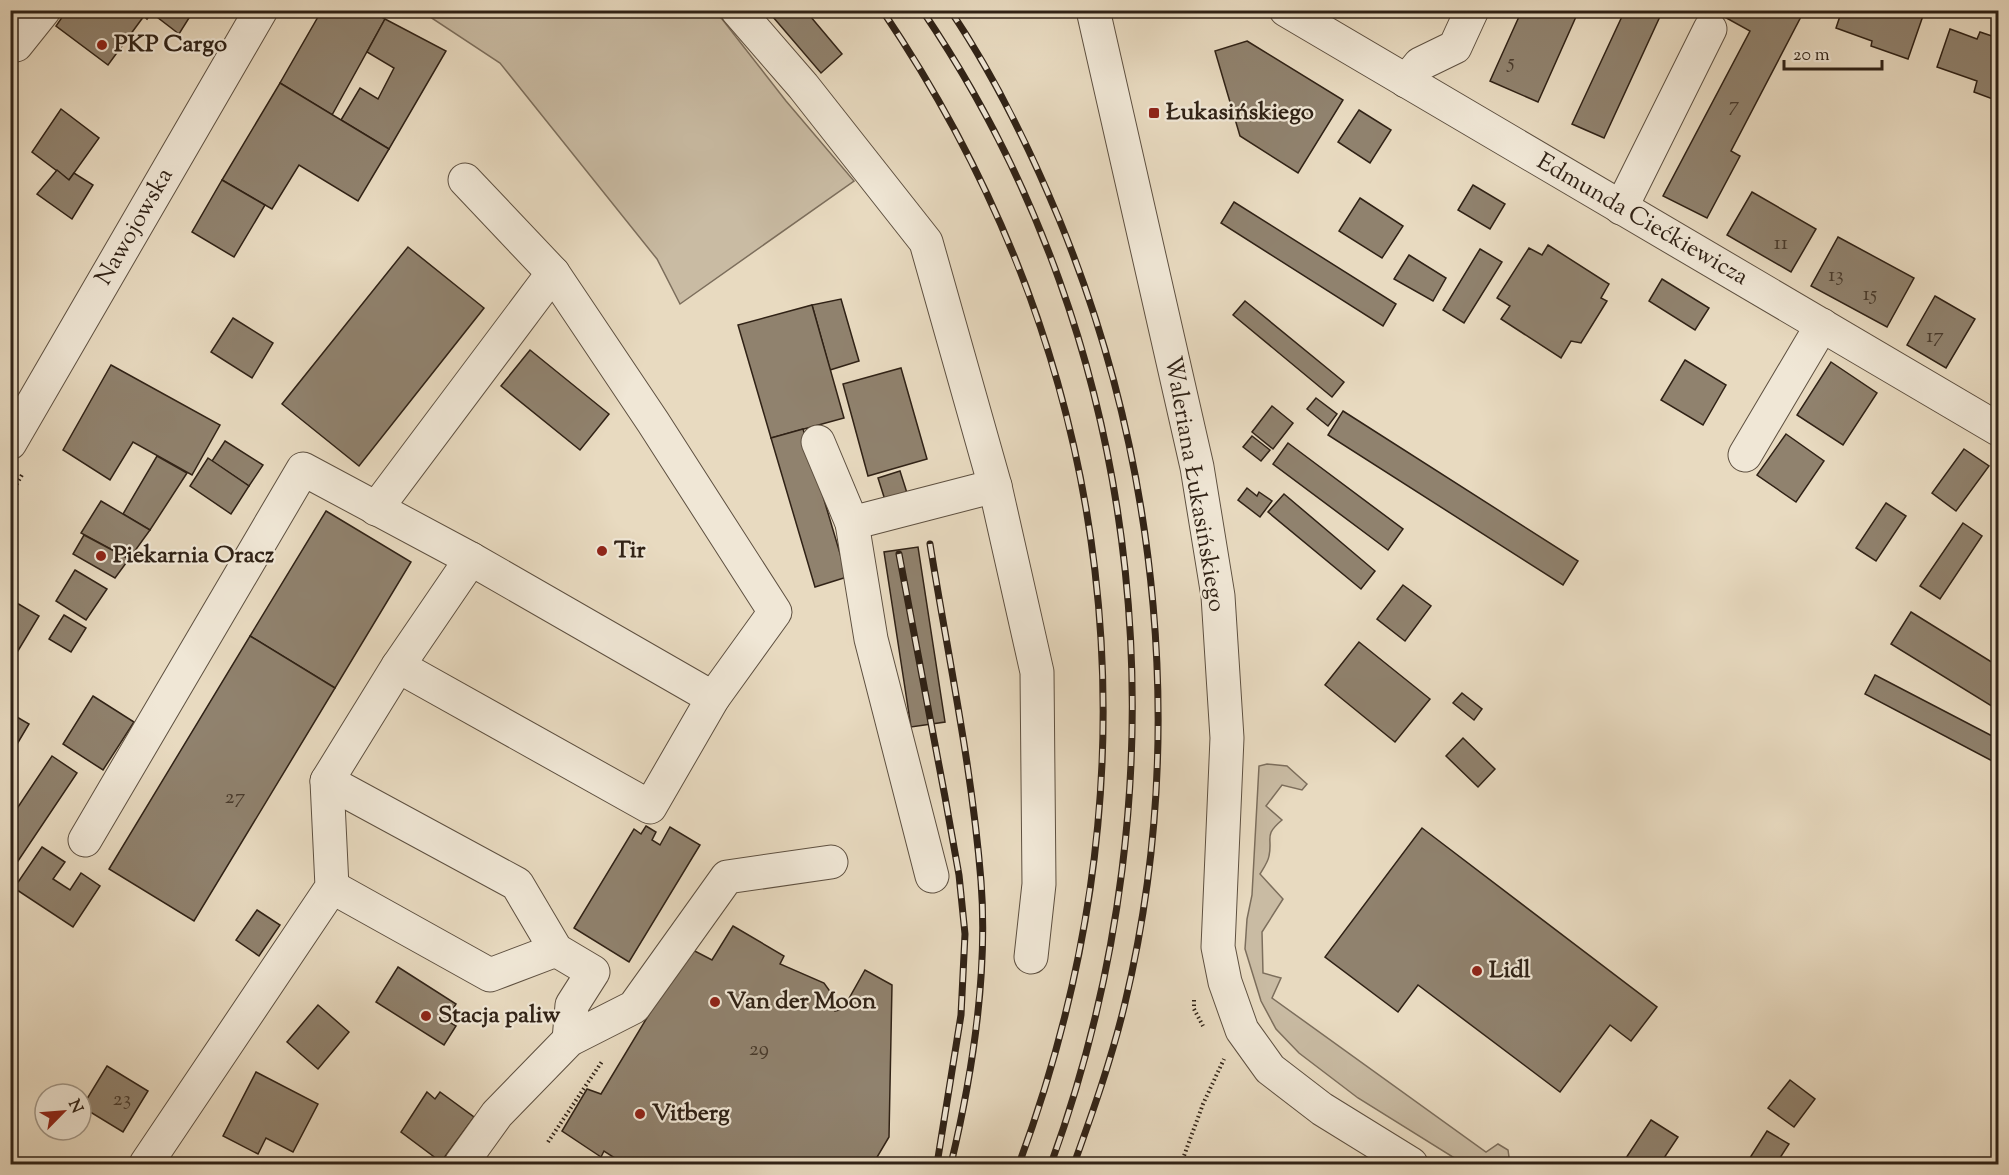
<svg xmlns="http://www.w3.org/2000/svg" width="2009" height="1175" font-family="'Sorts Mill Goudy',serif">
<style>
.green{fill:#c9bba3;stroke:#7c6e5c;stroke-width:1.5}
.building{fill:#90826e;stroke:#302216;stroke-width:1.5}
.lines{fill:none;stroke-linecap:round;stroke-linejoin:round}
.minor-casing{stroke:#5e5040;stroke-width:35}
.path{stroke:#302216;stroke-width:4;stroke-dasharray:1.5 3;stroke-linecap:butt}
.minor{stroke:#f0e7d6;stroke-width:33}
.rail-casing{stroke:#302216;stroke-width:7}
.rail{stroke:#f0e7d6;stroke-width:4.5;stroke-dasharray:14;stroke-linecap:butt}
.poi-dot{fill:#8f2418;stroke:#f0e7d6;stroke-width:2}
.labels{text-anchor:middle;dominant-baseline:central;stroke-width:4.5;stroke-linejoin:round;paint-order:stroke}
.number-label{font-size:21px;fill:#483a2c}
.poi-label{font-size:24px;font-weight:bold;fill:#302216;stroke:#f0e7d6;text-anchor:start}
.street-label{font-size:24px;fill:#302216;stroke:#f0e7d6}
</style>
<rect width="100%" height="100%" fill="#e8dac0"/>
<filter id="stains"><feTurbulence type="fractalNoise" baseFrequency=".00333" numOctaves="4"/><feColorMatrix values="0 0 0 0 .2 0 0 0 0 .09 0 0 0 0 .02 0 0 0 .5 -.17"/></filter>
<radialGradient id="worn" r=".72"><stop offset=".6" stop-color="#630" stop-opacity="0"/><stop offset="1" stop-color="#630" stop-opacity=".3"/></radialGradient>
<g class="green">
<polygon points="421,11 711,11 722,19 786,101 854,181 680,304 657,259 500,63"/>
<path d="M1267 764 1287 766 1307 784 1302 790 1282 785 1266 806 1282 820C1263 836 1273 837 1269 856 1268 862 1263 869 1260 874L1283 899 1262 932 1263 973 1281 978 1272 998 1486 1152 1498 1144 1508 1150 1510 1164H1464L1358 1098 1299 1053 1276 1029 1261 1001 1245 949 1247 919 1252 895 1259 766Z"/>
</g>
<g class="building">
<polygon points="67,10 154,10 147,19 144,16 108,65 56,26"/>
<polygon points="161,10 194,10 179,34 157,17"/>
<polygon points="322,10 370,10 385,19 332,115 280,83"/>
<polygon points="767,10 805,10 842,54 821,73"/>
<polygon points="1522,10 1579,10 1538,102 1490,81"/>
<polygon points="1625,10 1663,10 1604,138 1572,124"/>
<polygon points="1712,10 1804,11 1731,151 1740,156 1707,218 1663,196 1750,31"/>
<polygon points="1842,10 1925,10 1908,59 1871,46 1872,41 1836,28"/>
<polygon points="385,19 446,51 389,149 341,120 360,88 378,99 394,68 367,52"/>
<polygon points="1950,29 1977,39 1980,32 1998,38 1998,101 1974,92 1977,81 1937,67"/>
<polygon points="1247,41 1343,100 1298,173 1240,136 1215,51"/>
<polygon points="280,83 389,149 358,201 299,165 272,209 222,180"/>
<polygon points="61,109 99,138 69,180 32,152"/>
<polygon points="1359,110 1391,130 1370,163 1338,142"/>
<polygon points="57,170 69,180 74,173 93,185 72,219 37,194"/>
<polygon points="222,180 265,205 234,257 192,232"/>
<polygon points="1473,185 1505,204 1490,229 1458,210"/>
<polygon points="1752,192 1816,229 1791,272 1727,235"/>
<polygon points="1360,198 1403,226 1382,258 1339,231"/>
<polygon points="1234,202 1396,304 1383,326 1221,223"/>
<polygon points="1838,237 1914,278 1887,327 1811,286"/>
<polygon points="1548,245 1609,284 1601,298 1607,301 1581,343 1571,341 1561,358 1501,319 1510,306 1497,298 1529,248 1542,255"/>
<polygon points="408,247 484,308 359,466 282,404"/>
<polygon points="1480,249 1502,262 1464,323 1443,310"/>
<polygon points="1409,255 1446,278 1433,301 1394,279"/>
<polygon points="1662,279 1709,308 1695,330 1649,301"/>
<polygon points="1935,296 1975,319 1946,368 1907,345"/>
<polygon points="841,299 859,361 830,370 812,305"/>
<polygon points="1245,301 1344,382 1332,397 1233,315"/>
<polygon points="812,305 844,418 771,438 738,325"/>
<polygon points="233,318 273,343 252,378 211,352"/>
<polygon points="530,350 609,414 580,450 501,386"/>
<polygon points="1685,360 1726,385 1703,425 1661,400"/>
<polygon points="1831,362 1877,393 1843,445 1797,415"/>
<polygon points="111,365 220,425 192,475 133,442 110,480 63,450"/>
<polygon points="901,368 927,459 868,476 843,384"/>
<polygon points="1316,398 1337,414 1328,426 1307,409"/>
<polygon points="1272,406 1293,423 1273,449 1252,432"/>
<polygon points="1343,411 1578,561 1563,585 1328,435"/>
<polygon points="803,429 847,577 815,587 771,438"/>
<polygon points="1786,434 1824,461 1796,502 1757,475"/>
<polygon points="1252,436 1270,450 1261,461 1243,447"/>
<polygon points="225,441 263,465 249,486 212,461"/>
<polygon points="1288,443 1403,529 1388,550 1273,464"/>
<polygon points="1964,449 1989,466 1956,511 1932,493"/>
<polygon points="157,456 187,473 150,530 123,514"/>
<polygon points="208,458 249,486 231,514 190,486"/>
<polygon points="900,471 907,493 885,500 878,478"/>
<polygon points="1247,488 1257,496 1259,492 1272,501 1260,517 1238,500"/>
<polygon points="1284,494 1375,571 1361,589 1268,512"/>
<polygon points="101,501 150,530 129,559 81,533"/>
<polygon points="1886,503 1906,516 1876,561 1856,548"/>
<polygon points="326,511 411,562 335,688 250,636"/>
<polygon points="1963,523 1982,536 1940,599 1920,586"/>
<polygon points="84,535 129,559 115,578 73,554"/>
<polygon points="918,547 945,722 911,727 884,552"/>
<polygon points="75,570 107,589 86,620 56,601"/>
<polygon points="1403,585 1431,606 1405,641 1377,619"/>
<polygon points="10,599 39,616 10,664"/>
<polygon points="1911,612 1998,666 1998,710 1891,644"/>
<polygon points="64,615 86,628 71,652 49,639"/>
<polygon points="250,636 335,688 194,921 109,869"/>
<polygon points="1359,642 1430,699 1395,742 1325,685"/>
<polygon points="1875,675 1998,739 1998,764 1865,694"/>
<polygon points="1462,693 1482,709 1474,720 1453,703"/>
<polygon points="93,696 134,722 103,770 63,744"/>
<polygon points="10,713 29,724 10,756"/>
<polygon points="1463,738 1495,769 1478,787 1446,756"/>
<polygon points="52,756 77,773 10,873 10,819"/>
<polygon points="646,826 656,832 652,840 660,845 670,827 700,845 629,962 574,928 634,829 641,834"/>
<polygon points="1422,828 1657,1007 1631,1041 1610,1025 1560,1092 1418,985 1398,1012 1325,957"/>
<polygon points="42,847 65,862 53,879 70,890 81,873 100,886 73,927 14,888"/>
<polygon points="257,910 280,925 259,956 236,940"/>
<polygon points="733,926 784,956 780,964 824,983 834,997 835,1011 843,1009 865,970 892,985 889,1137 873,1164 624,1164 604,1151 601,1157 562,1131 587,1089 601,1094 689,948 712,960"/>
<polygon points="398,967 456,1004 446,1020 456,1026 444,1045 376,1002"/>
<polygon points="318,1005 349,1032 318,1069 287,1042"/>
<polygon points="107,1066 148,1091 123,1132 82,1107"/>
<polygon points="256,1072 318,1104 293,1152 266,1138 258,1154 223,1136"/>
<polygon points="1790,1080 1815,1099 1794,1127 1768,1108"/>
<polygon points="427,1092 435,1099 440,1092 474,1117 441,1162 401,1132"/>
<polygon points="1651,1120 1678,1137 1660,1164 1622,1164"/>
<polygon points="1767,1131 1789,1144 1776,1164 1746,1164"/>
</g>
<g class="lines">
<defs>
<g id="minor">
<polyline points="737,10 803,86 926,242 995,486 1037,672 1039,884 1031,957"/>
<polyline points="1093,10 1197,467 1218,596 1227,738 1218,947 1225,982 1242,1030 1270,1069 1322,1109 1411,1164"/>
<polyline points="1286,10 1998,429"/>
<polyline points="16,45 44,10"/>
<polyline points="1406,81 1420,64 1455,47 1472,10"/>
<polyline points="1621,208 1710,29"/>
<polyline points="818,442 852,523"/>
<polyline points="10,443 261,10"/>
<polyline points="1745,455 1822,325"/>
<polyline points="376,509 553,273"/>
<polyline points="398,666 650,807 713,698 775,612 653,422 553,273 465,180"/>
<polyline points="327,781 517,884 556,950 593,972 572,1005 569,1040"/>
<polyline points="85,840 303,469 471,559 713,698"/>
<polyline points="932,876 871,639 852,523 995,486"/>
<polyline points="332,887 490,975 556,950"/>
<polyline points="146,1164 332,887 327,781 398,666 471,559"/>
<polyline points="461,1164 497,1114 569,1040 634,1007 727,877 831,862"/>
</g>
</defs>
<use href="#minor" class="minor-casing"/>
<g class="path">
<polyline points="10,496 23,473"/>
<polyline points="1194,1000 1194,1009 1203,1026"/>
<polyline points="548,1142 603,1060"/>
<polyline points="1181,1164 1203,1104 1224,1059"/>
</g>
<use href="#minor" class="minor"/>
<defs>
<g id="rail">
<path d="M882 10C1120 362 1166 767 1019 1164"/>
<path d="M922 10C1153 350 1190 782 1051 1164"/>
<path d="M950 10C994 75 1029 147 1059 219 1160 464 1187 744 1125 1003 1112 1058 1093 1111 1074 1164"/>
<path d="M930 544C948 656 972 768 981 881 988 972 972 1076 951 1164"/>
<polyline points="899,554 945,797 959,875 965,934 961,1015 937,1164"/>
</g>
</defs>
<use href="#rail" class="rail-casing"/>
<use href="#rail" class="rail"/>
</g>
<g class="poi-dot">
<circle cx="102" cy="45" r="6"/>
<rect x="1148" y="107" width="12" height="12" rx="3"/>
<circle cx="602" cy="551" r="6"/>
<circle cx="101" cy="556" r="6"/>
<circle cx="1477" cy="971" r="6"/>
<circle cx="715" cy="1002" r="6"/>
<circle cx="426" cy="1016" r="6"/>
<circle cx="640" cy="1114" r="6"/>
</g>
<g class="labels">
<g class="number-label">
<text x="1511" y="63">5</text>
<text x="1734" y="106">7</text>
<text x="1781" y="244">11</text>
<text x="1836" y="276">13</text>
<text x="1870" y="295">15</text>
<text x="1935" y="337">17</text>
<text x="235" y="798">27</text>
<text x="759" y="1050">29</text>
<text x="122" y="1100">23</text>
</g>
<g class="poi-label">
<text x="114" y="45">PKP Cargo</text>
<text x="1166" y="113">Łukasińskiego</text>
<text x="614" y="551">Tir</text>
<text x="113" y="556">Piekarnia Oracz</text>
<text x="1489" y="971">Lidl</text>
<text x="727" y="1002">Van der Moon</text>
<text x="438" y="1016">Stacja paliw</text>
<text x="652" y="1114">Vitberg</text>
</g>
<g class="street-label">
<text transform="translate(1642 220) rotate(30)">Edmunda Ciećkiewicza</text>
<text transform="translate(135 227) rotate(-60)">Nawojowska</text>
<text transform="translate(1194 484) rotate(80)">Waleriana Łukasińskiego</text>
</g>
</g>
<rect width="2009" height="1175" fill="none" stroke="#e8dac0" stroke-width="36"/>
<rect x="12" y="12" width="1985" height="1151" fill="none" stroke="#302216" stroke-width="3"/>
<rect x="18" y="18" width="1973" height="1139" fill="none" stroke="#302216" stroke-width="1.5"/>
<g transform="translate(63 1112) rotate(65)"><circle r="28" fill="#f0e7d6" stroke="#a39889" stroke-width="1.5"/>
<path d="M0-4.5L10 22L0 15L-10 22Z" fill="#8f2418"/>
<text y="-9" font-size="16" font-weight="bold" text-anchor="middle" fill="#302216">N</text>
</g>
<path d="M1784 60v9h98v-9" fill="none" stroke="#302216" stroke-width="3"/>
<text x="1793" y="60" font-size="18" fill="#302216" stroke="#f0e7d6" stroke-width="4.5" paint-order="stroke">20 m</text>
<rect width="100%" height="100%" filter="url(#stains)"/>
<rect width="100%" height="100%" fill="url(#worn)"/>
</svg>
